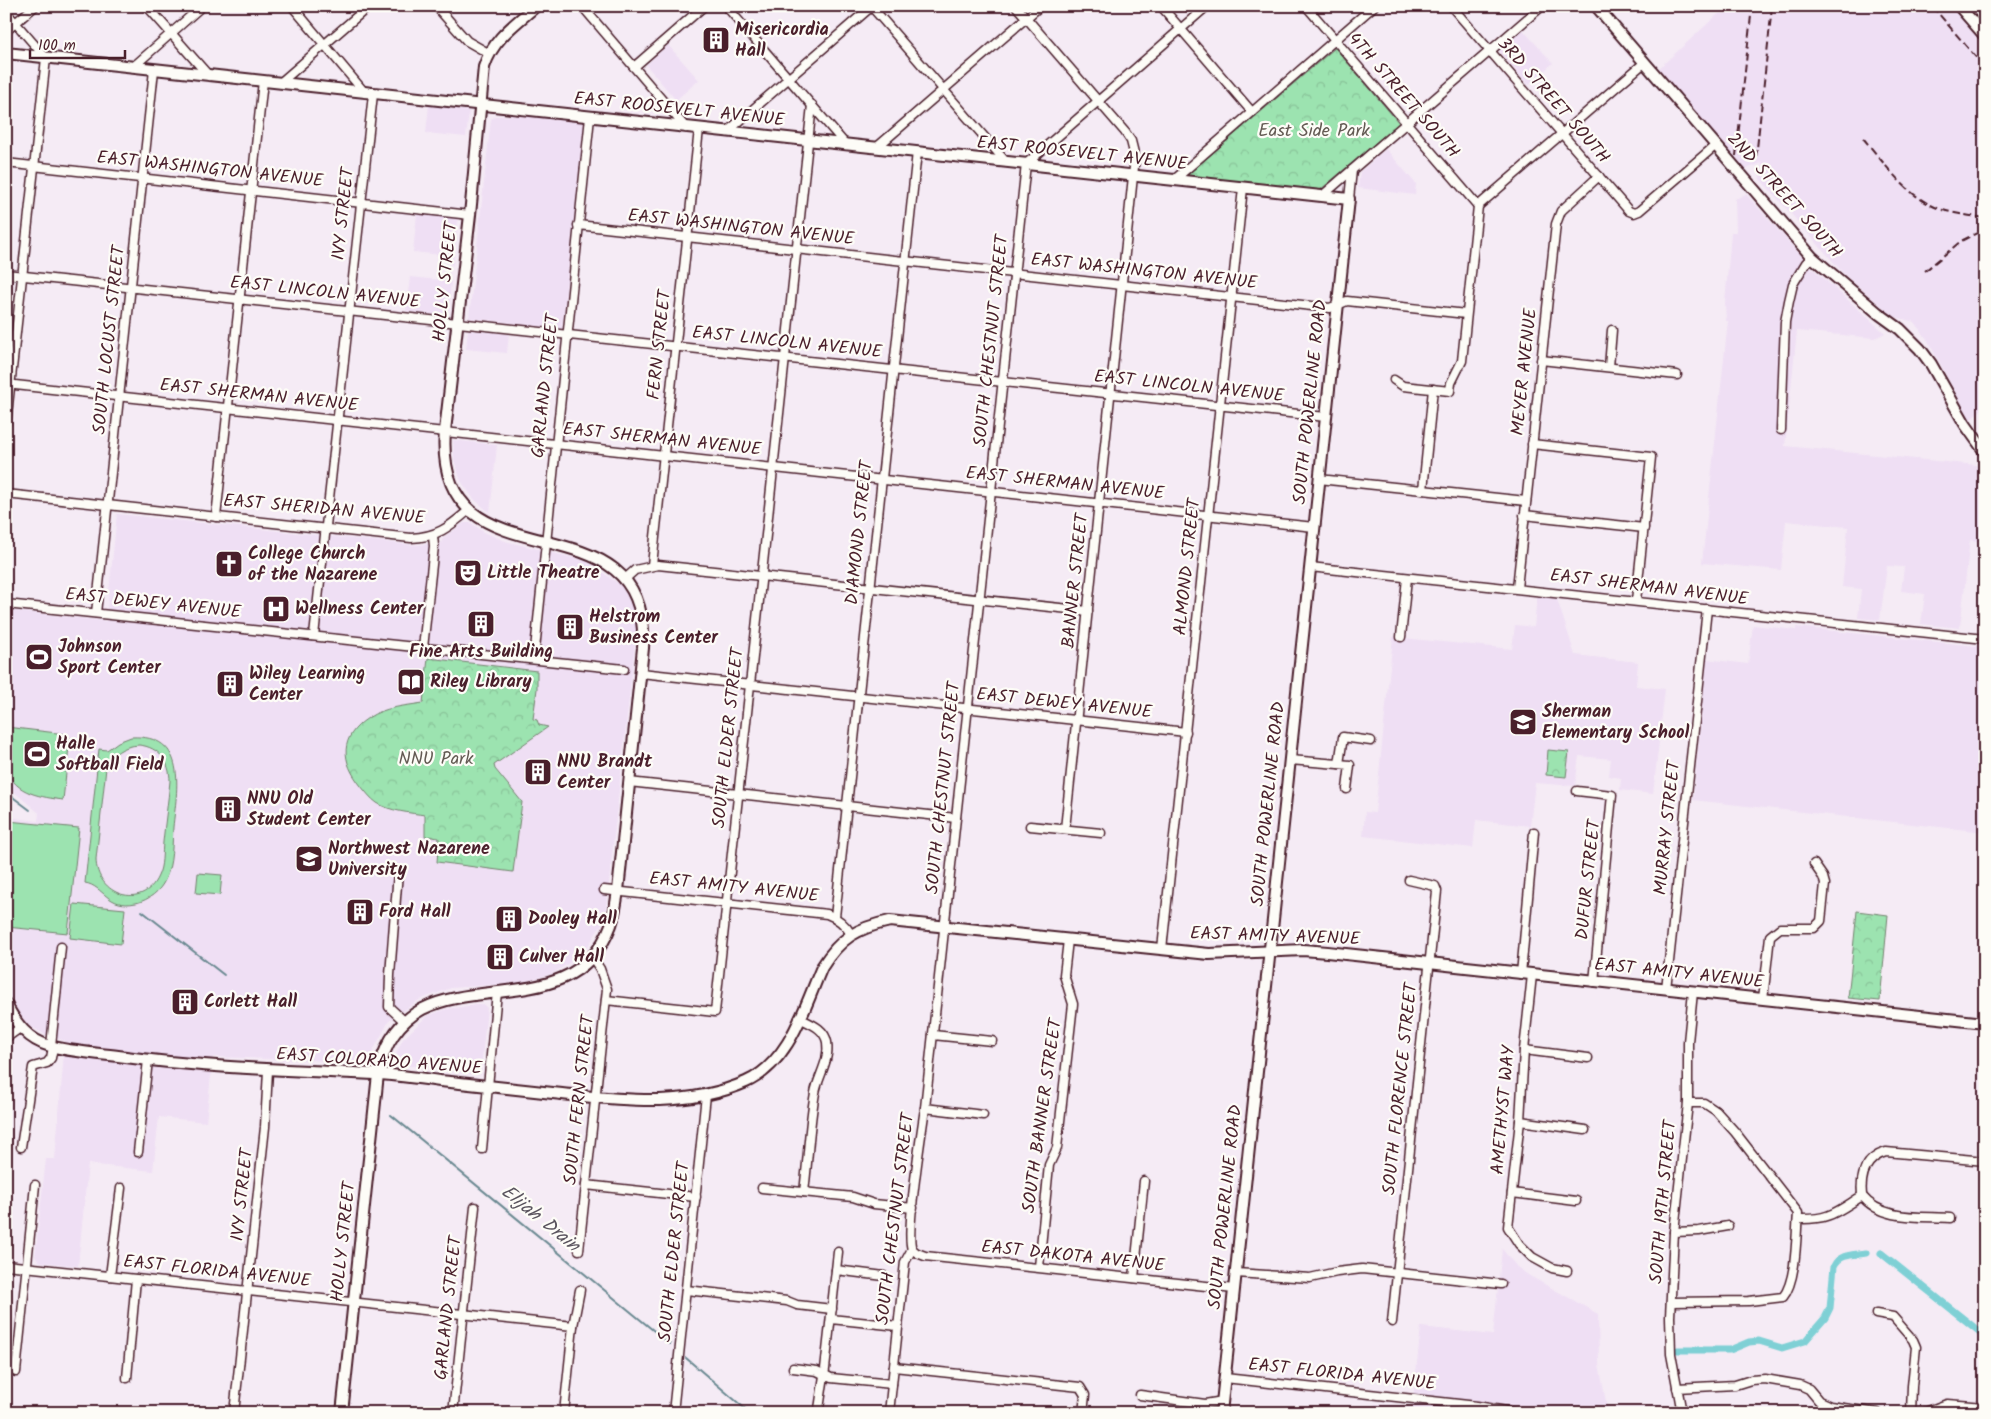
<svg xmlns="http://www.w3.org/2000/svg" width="1991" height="1419" font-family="Kalam,sans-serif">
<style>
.built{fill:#efdff4}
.grass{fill:#9ce3b0;stroke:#73816e;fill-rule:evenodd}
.forest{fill:url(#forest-crowns);stroke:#73816e}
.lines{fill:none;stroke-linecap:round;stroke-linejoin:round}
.stream{stroke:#6a8991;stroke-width:2}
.canal{stroke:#7fd0d5;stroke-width:7}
.street-casing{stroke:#4a1f2b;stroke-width:11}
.secondary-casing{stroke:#4a1f2b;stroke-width:14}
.street{stroke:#fdfcf7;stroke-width:8}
.secondary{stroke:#fdfcf7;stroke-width:10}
.rail{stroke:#4a1f2b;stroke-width:2;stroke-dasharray:8 4;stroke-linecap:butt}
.labels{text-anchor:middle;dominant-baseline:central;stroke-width:4.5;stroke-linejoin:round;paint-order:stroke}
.poi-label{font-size:18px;font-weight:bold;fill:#4a1f2b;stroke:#fdfcf7;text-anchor:start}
.street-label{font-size:18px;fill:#4a1f2b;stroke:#fdfcf7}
.park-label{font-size:18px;fill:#635a53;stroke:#fdfcf7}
.water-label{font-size:19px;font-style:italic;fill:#5a545e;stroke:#fdfcf7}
</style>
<defs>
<pattern id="forest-crowns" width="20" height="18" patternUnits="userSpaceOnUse" patternTransform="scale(1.25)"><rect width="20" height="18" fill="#9ce3b0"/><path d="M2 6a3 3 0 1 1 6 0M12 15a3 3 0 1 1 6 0" fill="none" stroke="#88c298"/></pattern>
</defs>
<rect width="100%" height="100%" fill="#f5ebf5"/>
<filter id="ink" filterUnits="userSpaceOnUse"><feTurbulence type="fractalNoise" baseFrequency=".02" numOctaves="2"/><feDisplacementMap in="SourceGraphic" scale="10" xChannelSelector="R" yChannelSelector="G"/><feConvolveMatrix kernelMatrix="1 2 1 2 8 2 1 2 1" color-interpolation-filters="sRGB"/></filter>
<g filter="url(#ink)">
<g class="built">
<polygon points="1727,6 1952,6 1985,45 1985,233 1975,237 1985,250 1985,406 1970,420 1927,339 1914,322 1893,316 1845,275 1760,179 1762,163 1744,170 1657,70"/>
<polygon points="1523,30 1553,63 1528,85 1499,51"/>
<polygon points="668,45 699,80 676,100 646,65"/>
<polygon points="429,105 469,111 466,137 426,133"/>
<polygon points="522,115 584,122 562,329 469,318 491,119 496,116"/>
<polygon points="1386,149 1416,184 1415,195 1358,188 1360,172"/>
<polygon points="1746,194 1812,268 1885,333 1875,338 1797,331 1785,446 1976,465 1985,475 1985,542 1970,540 1960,628 1921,624 1925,594 1901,591 1904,567 1887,566 1880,620 1858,618 1861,589 1842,587 1848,527 1786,521 1781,570 1702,563 1728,321 1726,321 1725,303 1731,232 1736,232 1735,199"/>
<polygon points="417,214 458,218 453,265 442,259 442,255 413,252"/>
<polygon points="410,277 451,281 448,316 406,311"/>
<polygon points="468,330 509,334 507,353 466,349"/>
<polygon points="453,440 497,445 490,513 473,498 461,481 454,460"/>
<polygon points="117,514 414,545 441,543 443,538 464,523 471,523 484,532 505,541 586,561 622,586 638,617 605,919 583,954 552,974 520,983 451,988 419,1000 389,1021 367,1062 213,1057 206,1122 159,1117 153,1171 88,1164 78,1266 40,1262 35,1256 46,1159 55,1159 65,1041 44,1034 28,1025 16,1011 6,992 6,817 38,821 39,813 6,785 6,610 106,621"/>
<polygon points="1537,597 1557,599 1575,655 1638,662 1636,686 1665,689 1653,794 1620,790 1621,778 1609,776 1611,759 1579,756 1575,786 1535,783 1530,826 1476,820 1473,848 1363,836 1365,812 1375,813 1393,637 1512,649 1515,625 1534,627"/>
<polygon points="1753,625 1796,630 1796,627 1985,647 1985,832 1693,800 1707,659 1748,664"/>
<polygon points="483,1004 487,1008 481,1068 479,1075 405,1065 396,1053 403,1039 427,1016 446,1009"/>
<polygon points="1502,1249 1517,1267 1528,1275 1598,1314 1599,1364 1608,1413 1374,1413 1375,1404 1412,1408 1421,1327 1493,1335"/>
</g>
<g class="grass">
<path d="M6 727 66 734 70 738 63 800C42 797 15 794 7 770 3 761 6 738 6 727Z"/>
<path d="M131 737C189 734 177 789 173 827 172 843 173 864 165 880 160 891 149 900 136 903 107 909 104 886 85 883L99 749 107 750 118 742ZM139 745C159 747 170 762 170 781 168 802 165 822 163 842 162 853 163 866 158 876 143 911 96 895 96 859L106 768C112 753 123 746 139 745Z"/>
<polygon points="8,821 79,828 68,933 6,927"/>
<polygon points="198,873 222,875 220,895 196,893"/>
<polygon points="74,904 125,909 121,944 70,938"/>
</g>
<g class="forest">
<polygon points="1335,48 1399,123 1320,190 1186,176"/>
<path d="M428 658 537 671V689L533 719 537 720 539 725 548 727 494 765 495 769 522 802 513 872 437 862 439 838 425 836V815C411 813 389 811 377 803 371 799 365 791 361 786 341 761 339 737 368 718 384 707 405 706 423 703Z"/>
<polygon points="1548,750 1569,752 1566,777 1546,775"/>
<polygon points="1857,911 1888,915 1880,1001 1848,998"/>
</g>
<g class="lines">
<g class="stream">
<polyline points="6,792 30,810"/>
<polyline points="142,911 224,975"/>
<polyline points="391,1115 670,1344"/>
<polyline points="686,1358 750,1413"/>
</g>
<g class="canal">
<polyline points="1881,1253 1985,1336"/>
<path d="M1678 1350H1730L1749 1342 1759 1341 1782 1348 1805 1341 1825 1318 1830 1308 1834 1266C1840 1253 1855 1255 1866 1253"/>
</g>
<defs>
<g id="street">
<polyline points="147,6 209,76"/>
<polyline points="292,6 365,93"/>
<polyline points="436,6 467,41 488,53"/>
<polyline points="582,6 686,128"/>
<polyline points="726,6 846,145"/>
<polyline points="871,6 1006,162"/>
<polyline points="1016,6 1125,132 1131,141 1135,157 1065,829"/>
<polyline points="1161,6 1252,112"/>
<polyline points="1306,6 1478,206"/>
<polyline points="1451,6 1629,211 1634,213 1639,211 1716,145"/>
<polyline points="6,12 46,58 6,424"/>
<polyline points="6,31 35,6"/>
<polyline points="133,67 202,6"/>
<polyline points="634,67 704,6"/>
<polyline points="280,83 369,6"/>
<polyline points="727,132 872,6"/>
<polyline points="876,148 1040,6"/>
<polyline points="6,163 470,215"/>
<polyline points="1174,180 1374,6"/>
<polyline points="1322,196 1352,170"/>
<polyline points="1349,199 1352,170 1542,6"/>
<polyline points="1478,206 1644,63"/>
<polyline points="578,225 1330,308 1347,301 1466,314"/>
<polyline points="6,274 1326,417"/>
<polyline points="1541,360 1677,375"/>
<polyline points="1609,367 1612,330"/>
<polyline points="1394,380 1403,386 1450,391 1451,383 1462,361 1478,206"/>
<polyline points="6,384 1314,527"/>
<polyline points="1781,430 1785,322 1789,301 1793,284 1806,263 1812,257"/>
<polyline points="1532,444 1651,457 1636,601"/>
<polyline points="1319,479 1526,501"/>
<polyline points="1423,490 1433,389"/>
<path d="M6 494 411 538C438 537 449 527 469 510"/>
<polyline points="1524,515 1644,528"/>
<polyline points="216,517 263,81"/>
<polyline points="652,565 699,129"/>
<polyline points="1310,567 1985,639"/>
<polyline points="625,579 635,570 658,565 1088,611"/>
<polyline points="1517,588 1556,224 1561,211 1599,176"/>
<polyline points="6,604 624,669"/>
<polyline points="96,613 154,70"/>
<polyline points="314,636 373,94"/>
<polyline points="1401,637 1407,578"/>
<polyline points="423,648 434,546 433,536"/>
<polyline points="534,659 590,117"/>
<polyline points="641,673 1186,732"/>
<polyline points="1290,760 1350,765 1347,789"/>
<polyline points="1339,764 1343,737 1371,741"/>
<polyline points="629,782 956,818"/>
<polyline points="1577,791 1612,795 1594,982"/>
<polyline points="1030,826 1101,833"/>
<polyline points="398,872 390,975 389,1007 404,1021"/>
<path d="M604 890 827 914C838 918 845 924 851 934"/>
<polyline points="835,917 917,152"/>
<polyline points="1162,949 1243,188"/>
<polyline points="1521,974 1534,832"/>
<polyline points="1532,975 1524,1050 1520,1121 1508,1227 1519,1244 1532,1257 1552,1268 1567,1271"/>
<polyline points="1666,989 1707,609"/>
<polyline points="1763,999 1770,936 1780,928 1814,928 1821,921 1825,884 1823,877 1814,864"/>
<polyline points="606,1000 715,1012 812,105"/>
<path d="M799 1018C811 1024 824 1028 827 1042 830 1061 818 1076 815 1093 809 1126 808 1160 804 1192"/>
<polyline points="933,1035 992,1041"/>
<polyline points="6,1038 20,1028"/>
<polyline points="51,1046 61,947"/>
<polyline points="1524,1050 1588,1058"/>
<polyline points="925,1108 983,1115"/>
<polyline points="1520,1121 1585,1130"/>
<polyline points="21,1147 33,1067 47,1063 51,1058 53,1047"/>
<polyline points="482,1149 497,992"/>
<polyline points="138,1152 148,1060"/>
<polyline points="586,1185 696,1197"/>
<polyline points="762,1188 853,1197 874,1204 913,1208"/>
<polyline points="1512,1193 1576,1201"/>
<path d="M1862 1196C1860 1176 1865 1158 1886 1152L1985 1161"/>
<path d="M1862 1196C1882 1221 1921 1216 1950 1218"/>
<path d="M1798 1219C1830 1220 1836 1212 1862 1196"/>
<polyline points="1674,1232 1699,1231 1728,1226"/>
<polyline points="912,1249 917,1253 925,1256 1234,1289"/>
<polyline points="579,1250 607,989 600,969 592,957"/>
<polyline points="6,1265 573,1326"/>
<polyline points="1039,1267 1049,1165 1057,1148 1073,1004 1064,975 1068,940"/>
<polyline points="836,1270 884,1276"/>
<polyline points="1236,1273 1310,1278 1337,1272 1362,1269 1501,1284"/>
<polyline points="110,1276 121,1188"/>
<polyline points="1134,1278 1144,1181"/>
<polyline points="686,1290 787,1301 797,1305 832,1309"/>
<path d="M1671 1302 1749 1301 1783 1297C1797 1280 1796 1235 1798 1213L1735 1132 1716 1111 1704 1103H1688"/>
<polyline points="1876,1314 1893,1317 1913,1340 1916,1347 1912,1386 1911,1413"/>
<polyline points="831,1319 898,1326"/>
<polyline points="1392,1322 1437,891 1435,886 1409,880"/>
<polyline points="894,1367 1080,1387 1085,1395 1083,1413"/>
<polyline points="793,1368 817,1371 831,1378 892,1384"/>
<polyline points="16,1372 35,1185"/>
<polyline points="127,1378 136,1279"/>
<polyline points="1225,1378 1477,1406 1518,1413"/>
<polyline points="1677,1388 1735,1385 1751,1380 1765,1379 1800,1385 1809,1389 1819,1401 1830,1406 1878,1413"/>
<polyline points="1140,1395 1205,1404 1223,1401"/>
<polyline points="819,1409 825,1369 838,1252"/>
<polyline points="234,1413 265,1127 268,1070"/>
<polyline points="453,1413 475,1207"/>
<polyline points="564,1413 573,1326 580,1290"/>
<polyline points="673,1413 706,1095"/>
<path d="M889 1413 905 1262 912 1249C905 1234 922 1130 925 1108L1026 164 1207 6"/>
<polyline points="1682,1413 1671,1354 1670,1317 1674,1232 1688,1103 1688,1042 1693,992"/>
<polyline points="1923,1413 1947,1404 1985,1407"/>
</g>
<g id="secondary">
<polyline points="1596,6 1812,257 1878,313 1900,329 1920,349 1931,364 1965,424 1985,452"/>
<polyline points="1959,6 1985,36"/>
<polyline points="6,53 1349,199 1221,1413"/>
<path d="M6 1004C16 1024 28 1040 50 1046 72 1052 96 1053 118 1056 204 1068 290 1070 377 1074 398 1075 419 1078 440 1081 481 1085 522 1090 562 1094 624 1100 687 1108 746 1082 790 1062 804 1008 822 967 840 938 857 928 890 921L1209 954 1303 950 1327 952 1985 1023"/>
<path d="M342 1413 378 1074C406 939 567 1043 611 925 615 914 616 902 618 891L643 648C652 486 432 596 445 431L470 215 484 67C493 39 514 25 536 6"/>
</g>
</defs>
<use href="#street" class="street-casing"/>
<use href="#secondary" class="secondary-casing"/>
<use href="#street" class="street"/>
<use href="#secondary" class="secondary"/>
<g class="rail">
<polyline points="1932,6 1985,68"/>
<path d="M1863 138C1886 165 1908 199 1943 210 1957 214 1971 216 1985 218"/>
<polyline points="1736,156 1752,6"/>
<polyline points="1756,158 1772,6"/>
<polyline points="1925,271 1961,241 1985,229"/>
</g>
</g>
</g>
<defs>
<symbol id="building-square" viewBox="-11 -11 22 22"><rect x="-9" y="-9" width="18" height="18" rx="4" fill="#4a1f2b" stroke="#fdfcf7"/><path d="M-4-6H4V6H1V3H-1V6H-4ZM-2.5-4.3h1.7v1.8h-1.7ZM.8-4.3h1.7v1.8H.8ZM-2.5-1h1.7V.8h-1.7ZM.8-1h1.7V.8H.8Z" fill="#fff"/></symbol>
<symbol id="church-square" viewBox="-11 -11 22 22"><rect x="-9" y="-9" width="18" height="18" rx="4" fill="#4a1f2b" stroke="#fdfcf7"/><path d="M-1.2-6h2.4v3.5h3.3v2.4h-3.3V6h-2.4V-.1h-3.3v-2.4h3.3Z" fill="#fff"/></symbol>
<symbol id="theatre-square" viewBox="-11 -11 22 22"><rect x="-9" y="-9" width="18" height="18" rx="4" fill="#4a1f2b" stroke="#fdfcf7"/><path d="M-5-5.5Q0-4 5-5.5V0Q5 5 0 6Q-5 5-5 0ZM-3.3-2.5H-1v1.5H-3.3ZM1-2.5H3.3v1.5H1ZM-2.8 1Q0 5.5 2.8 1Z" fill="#fff"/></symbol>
<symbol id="hospital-square" viewBox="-11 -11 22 22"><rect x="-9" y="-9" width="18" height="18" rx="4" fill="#4a1f2b" stroke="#fdfcf7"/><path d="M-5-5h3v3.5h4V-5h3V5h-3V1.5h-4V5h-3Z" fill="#fff"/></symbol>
<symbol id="stadium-square" viewBox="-11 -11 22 22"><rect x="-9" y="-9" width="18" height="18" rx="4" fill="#4a1f2b" stroke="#fdfcf7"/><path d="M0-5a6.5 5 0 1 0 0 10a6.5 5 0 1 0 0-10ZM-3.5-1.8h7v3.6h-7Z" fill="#fff"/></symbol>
<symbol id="library-square" viewBox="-11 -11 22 22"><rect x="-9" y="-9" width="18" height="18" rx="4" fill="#4a1f2b" stroke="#fdfcf7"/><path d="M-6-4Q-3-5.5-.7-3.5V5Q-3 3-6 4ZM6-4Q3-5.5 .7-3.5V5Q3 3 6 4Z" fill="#fff"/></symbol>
<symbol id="school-square" viewBox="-11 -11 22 22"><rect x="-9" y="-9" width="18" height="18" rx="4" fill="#4a1f2b" stroke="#fdfcf7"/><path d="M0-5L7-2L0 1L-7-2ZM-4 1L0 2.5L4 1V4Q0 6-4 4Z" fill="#fff"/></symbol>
<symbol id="university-square" viewBox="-11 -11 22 22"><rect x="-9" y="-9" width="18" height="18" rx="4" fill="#4a1f2b" stroke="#fdfcf7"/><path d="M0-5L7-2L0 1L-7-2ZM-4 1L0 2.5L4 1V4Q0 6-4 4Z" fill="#fff"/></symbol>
</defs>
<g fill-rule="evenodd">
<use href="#building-square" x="700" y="24" width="32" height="32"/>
<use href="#church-square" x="213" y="548" width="32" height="32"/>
<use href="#theatre-square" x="452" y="557" width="32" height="32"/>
<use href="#hospital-square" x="260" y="593" width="32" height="32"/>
<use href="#building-square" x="465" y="608" width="32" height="32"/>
<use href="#building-square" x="554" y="611" width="32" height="32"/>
<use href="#stadium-square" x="23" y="641" width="32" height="32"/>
<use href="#library-square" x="395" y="666" width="32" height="32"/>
<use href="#building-square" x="214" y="668" width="32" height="32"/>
<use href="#school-square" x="1507" y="706" width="32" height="32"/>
<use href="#stadium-square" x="21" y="738" width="32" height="32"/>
<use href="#building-square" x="522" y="756" width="32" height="32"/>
<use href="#building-square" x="212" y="793" width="32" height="32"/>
<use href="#university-square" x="293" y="843" width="32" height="32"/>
<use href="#building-square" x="344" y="896" width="32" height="32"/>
<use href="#building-square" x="493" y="903" width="32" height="32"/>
<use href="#building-square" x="484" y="941" width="32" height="32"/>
<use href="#building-square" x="169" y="986" width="32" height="32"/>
</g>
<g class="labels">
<g class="poi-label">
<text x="735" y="30">Misericordia<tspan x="735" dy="21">Hall</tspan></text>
<text x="248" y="554">College Church<tspan x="248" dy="21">of the Nazarene</tspan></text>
<text x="487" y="573">Little Theatre</text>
<text x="295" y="609">Wellness Center</text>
<text x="589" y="617">Helstrom<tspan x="589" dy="21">Business Center</tspan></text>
<text x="58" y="647">Johnson<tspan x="58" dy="21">Sport Center</tspan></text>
<text x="481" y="652" text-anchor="middle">Fine Arts Building</text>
<text x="249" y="674">Wiley Learning<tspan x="249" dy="21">Center</tspan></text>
<text x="430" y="682">Riley Library</text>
<text x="1542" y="712">Sherman<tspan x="1542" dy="21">Elementary School</tspan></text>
<text x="56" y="744">Halle<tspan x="56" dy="21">Softball Field</tspan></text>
<text x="557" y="762">NNU Brandt<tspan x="557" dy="21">Center</tspan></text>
<text x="247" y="799">NNU Old<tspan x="247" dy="21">Student Center</tspan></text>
<text x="328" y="849">Northwest Nazarene<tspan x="328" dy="21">University</tspan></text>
<text x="379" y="912">Ford Hall</text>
<text x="528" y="919">Dooley Hall</text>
<text x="519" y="957">Culver Hall</text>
<text x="204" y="1002">Corlett Hall</text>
</g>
<g class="street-label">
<text transform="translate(1403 96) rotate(49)">4TH STREET SOUTH</text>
<text transform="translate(1553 101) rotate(49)">3RD STREET SOUTH</text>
<text transform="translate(679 110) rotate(6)">EAST ROOSEVELT AVENUE</text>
<text transform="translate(1082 154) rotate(6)">EAST ROOSEVELT AVENUE</text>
<text transform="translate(210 170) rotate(6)">EAST WASHINGTON AVENUE</text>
<text transform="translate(1784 196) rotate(48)">2ND STREET SOUTH</text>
<text transform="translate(344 214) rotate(-84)">IVY STREET</text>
<text transform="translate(741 228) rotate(6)">EAST WASHINGTON AVENUE</text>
<text transform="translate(1144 272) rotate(6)">EAST WASHINGTON AVENUE</text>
<text transform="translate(446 282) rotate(-84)">HOLLY STREET</text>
<text transform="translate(325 293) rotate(6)">EAST LINCOLN AVENUE</text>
<text transform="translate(110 340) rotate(-84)">SOUTH LOCUST STREET</text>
<text transform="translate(992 341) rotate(-84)">SOUTH CHESTNUT STREET</text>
<text transform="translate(787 343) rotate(6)">EAST LINCOLN AVENUE</text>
<text transform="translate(660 345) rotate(-84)">FERN STREET</text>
<text transform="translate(1525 372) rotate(-84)">MEYER AVENUE</text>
<text transform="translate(546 386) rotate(-84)">GARLAND STREET</text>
<text transform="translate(1189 387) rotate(6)">EAST LINCOLN AVENUE</text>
<text transform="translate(259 396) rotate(6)">EAST SHERMAN AVENUE</text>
<text transform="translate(1311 402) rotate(-84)">SOUTH POWERLINE ROAD</text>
<text transform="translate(662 440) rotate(6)">EAST SHERMAN AVENUE</text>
<text transform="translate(1065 484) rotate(6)">EAST SHERMAN AVENUE</text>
<text transform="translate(324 510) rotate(5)">EAST SHERIDAN AVENUE</text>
<text transform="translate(860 533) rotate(-84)">DIAMOND STREET</text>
<text transform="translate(1188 567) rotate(-84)">ALMOND STREET</text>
<text transform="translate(1076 581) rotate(-84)">BANNER STREET</text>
<text transform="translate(1649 588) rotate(7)">EAST SHERMAN AVENUE</text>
<text transform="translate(153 604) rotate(6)">EAST DEWEY AVENUE</text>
<text transform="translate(1064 704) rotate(6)">EAST DEWEY AVENUE</text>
<text transform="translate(729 738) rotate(-84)">SOUTH ELDER STREET</text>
<text transform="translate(944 788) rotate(-84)">SOUTH CHESTNUT STREET</text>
<text transform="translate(1269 804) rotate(-84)">SOUTH POWERLINE ROAD</text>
<text transform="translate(1668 828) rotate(-84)">MURRAY STREET</text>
<text transform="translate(1589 880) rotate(-84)">DUFUR STREET</text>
<text transform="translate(734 888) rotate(6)">EAST AMITY AVENUE</text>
<text transform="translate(1275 937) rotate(2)">EAST AMITY AVENUE</text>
<text transform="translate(1679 974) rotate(6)">EAST AMITY AVENUE</text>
<text transform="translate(379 1062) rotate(4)">EAST COLORADO AVENUE</text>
<text transform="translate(1401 1089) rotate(-84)">SOUTH FLORENCE STREET</text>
<text transform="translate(580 1100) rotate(-84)">SOUTH FERN STREET</text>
<text transform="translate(1504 1110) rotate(-85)">AMETHYST WAY</text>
<text transform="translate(1043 1116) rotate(-82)">SOUTH BANNER STREET</text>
<text transform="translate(243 1195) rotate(-84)">IVY STREET</text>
<text transform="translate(1664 1202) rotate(-85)">SOUTH 19TH STREET</text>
<text transform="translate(1226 1207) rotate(-84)">SOUTH POWERLINE ROAD</text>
<text transform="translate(896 1219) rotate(-83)">SOUTH CHESTNUT STREET</text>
<text transform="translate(344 1242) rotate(-84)">HOLLY STREET</text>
<text transform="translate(675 1252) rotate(-84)">SOUTH ELDER STREET</text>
<text transform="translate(1073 1257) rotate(6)">EAST DAKOTA AVENUE</text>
<text transform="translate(217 1272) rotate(6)">EAST FLORIDA AVENUE</text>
<text transform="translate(449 1308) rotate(-84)">GARLAND STREET</text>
<text transform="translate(1342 1375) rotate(6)">EAST FLORIDA AVENUE</text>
</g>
<g class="park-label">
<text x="1314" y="131">East Side Park</text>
<text x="436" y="759">NNU Park</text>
</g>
<g class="water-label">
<text transform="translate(540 1219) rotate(39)">Elijah Drain</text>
</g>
</g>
<rect width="1991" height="1419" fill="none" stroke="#fdfcf7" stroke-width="25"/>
<rect x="12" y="12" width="1966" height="1394" fill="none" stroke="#4a1f2b" stroke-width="2" filter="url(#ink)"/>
<path d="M30 50v8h95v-8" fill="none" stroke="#4a1f2b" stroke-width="2.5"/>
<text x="38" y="50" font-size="15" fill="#4a1f2b" stroke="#fdfcf7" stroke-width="4" paint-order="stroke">100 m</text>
</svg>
